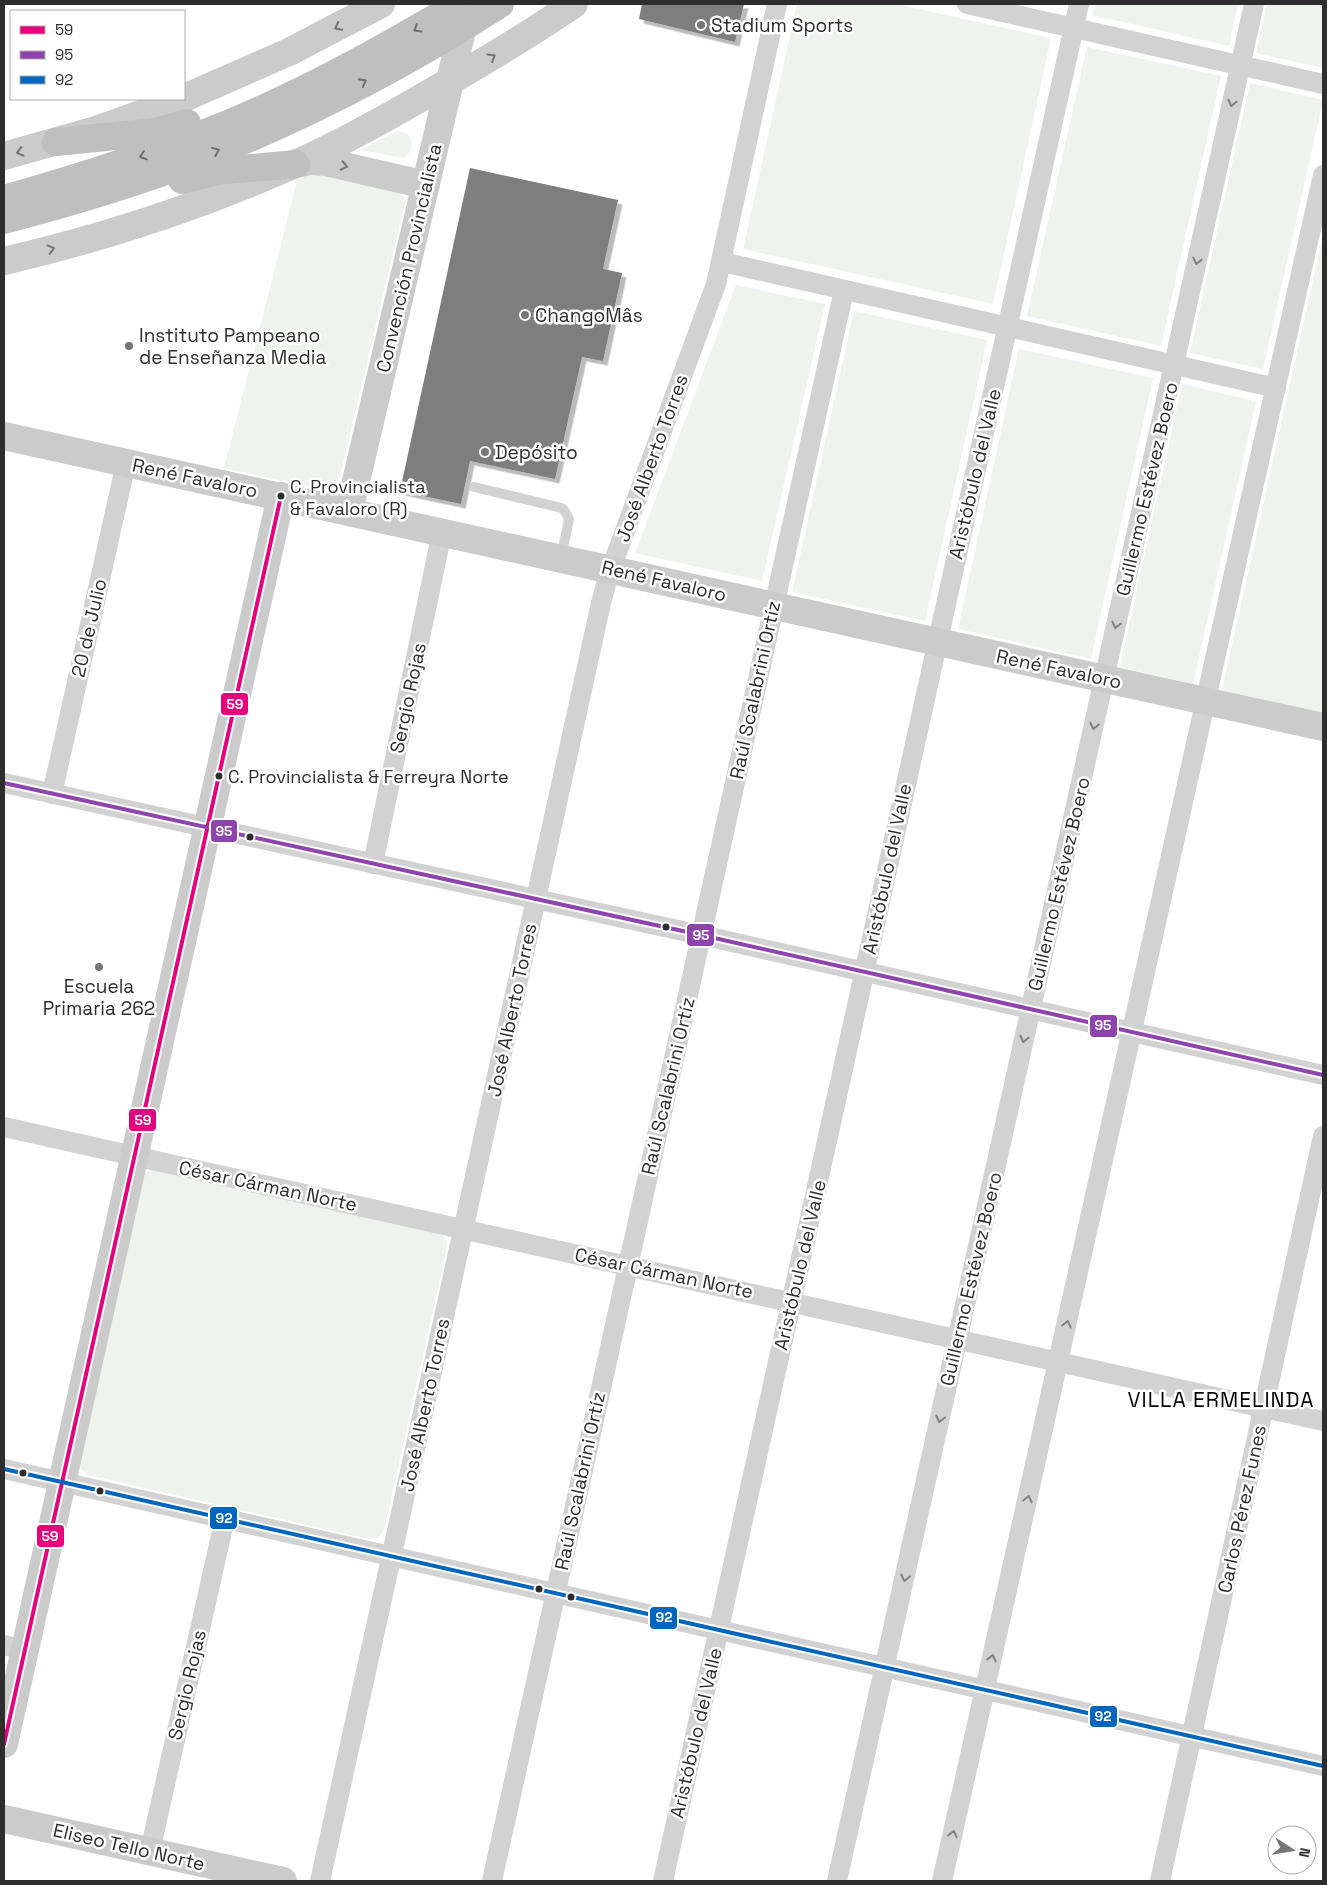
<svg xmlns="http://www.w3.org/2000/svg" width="1327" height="1885" font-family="'Space Grotesk',sans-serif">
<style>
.green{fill:#eef4eb}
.building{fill:#7e7e7e;filter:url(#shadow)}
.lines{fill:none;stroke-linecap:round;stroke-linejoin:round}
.lane{stroke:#d2d2d2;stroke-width:10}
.street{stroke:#d2d2d2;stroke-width:20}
.secondary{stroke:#cbcbcb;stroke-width:28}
.highway{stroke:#bfbfbf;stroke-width:28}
.bus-1-casing{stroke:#fff;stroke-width:8}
.bus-2-casing{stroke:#fff;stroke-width:8}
.bus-3-casing{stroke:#fff;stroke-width:8}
.bus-1{stroke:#e5007d;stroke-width:4}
.bus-2{stroke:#8e44ad;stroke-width:4}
.bus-3{stroke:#0065bd;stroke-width:4}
.oneway{stroke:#747474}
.oneway2{stroke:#6f6f6f}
.oneway3{stroke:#808080}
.poi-dot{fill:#767676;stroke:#fff;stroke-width:2}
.bus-dot{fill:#2d2d2d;stroke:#fff;stroke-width:2}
.labels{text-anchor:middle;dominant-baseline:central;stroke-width:5;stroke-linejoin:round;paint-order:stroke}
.bus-label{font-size:18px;fill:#2d2d2d;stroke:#fff;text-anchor:start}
.poi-label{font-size:19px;fill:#2d2d2d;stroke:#fff;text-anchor:start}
.street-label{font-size:19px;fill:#2d2d2d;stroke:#fff}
.quarter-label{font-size:21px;letter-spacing:1px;fill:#000;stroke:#fff}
.line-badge{stroke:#fff;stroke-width:2}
.badge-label{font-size:14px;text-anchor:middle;font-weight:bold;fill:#fff}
</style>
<defs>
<filter id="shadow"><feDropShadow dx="4.5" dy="4.5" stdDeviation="0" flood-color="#0004"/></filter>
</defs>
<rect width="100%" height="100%" fill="#fff"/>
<g class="green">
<polygon points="797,4 896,4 1051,38 993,304 743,249"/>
<polygon points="1095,4 1238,4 1229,46 1092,15"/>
<polygon points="1267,4 1323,4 1323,68 1256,53"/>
<polygon points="1087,47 1221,76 1161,346 1027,316"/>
<polygon points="1250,83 1323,100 1263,369 1190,353"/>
<polygon points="398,131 407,133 412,140 410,152 404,158 360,150"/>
<polygon points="311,172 398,191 403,196 405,203 340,476 335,486 326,490 224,468 296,185 292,175"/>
<polygon points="1323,236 1323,713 1222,690"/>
<polygon points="736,285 825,304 762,581 635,553"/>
<polygon points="854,311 987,340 925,621 792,592"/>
<polygon points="1019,349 1153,378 1091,659 958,629"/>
<polygon points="1182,384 1256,401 1193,684 1120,667"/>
<polygon points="152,1170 443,1235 446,1241 447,1247 384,1530 378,1538 368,1539 88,1475 79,1467 142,1176 146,1172"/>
</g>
<g class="building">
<polygon points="642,4 744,4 735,42 639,19"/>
<polygon points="470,168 618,200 603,269 622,273 603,361 582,357 555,479 470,461 461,504 400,491"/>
</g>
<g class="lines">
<polyline class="lane" points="474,487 562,508 566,513 569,519 561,558"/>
<g class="street">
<polyline points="967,4 1323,84"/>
<polyline points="722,262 1276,388"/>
<polyline points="4,783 701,935 1323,1075"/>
<polyline points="52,794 126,463"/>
<polyline points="373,864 442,532"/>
<polyline points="4,1127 1323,1421"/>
<polyline points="4,1469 1323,1766"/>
<polyline points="4,1645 24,1650"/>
<polyline points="150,1851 225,1518"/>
<polyline points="320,1881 601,603 608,577 716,284 777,4"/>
<polyline points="492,1881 844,290"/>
<polyline points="663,1881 1079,4"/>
<polyline points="837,1881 1254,4"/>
<polyline points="942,1881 1323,175"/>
<polyline points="1160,1881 1323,1136"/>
</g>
<g class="secondary">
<polyline points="184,98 289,52 381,4"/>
<polyline points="4,156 96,130 183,99"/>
<polyline points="300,163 311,161 326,162 426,185"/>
<path d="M4 261C103 238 202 206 295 164 340 144 383 120 426 95 477 66 526 37 574 4"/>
<polyline points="4,436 1323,727"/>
<polyline points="349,511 467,9"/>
<polyline points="4,1744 281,496"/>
<polyline points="4,1819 283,1881"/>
</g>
<g class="highway">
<polyline points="56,142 156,132 187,123"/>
<polyline points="182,180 217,171 296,164"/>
<path d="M4 199C78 178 152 155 223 126 306 92 383 49 459 4"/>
<path d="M4 220C69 203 133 184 196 160 302 119 405 65 500 4"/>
</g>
<defs>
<polyline id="bus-1" points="4,1744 281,496"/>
<polyline id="bus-2" points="4,783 701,935 1323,1075"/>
<polyline id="bus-3" points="4,1469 1323,1766"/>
</defs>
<use href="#bus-1" class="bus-1-casing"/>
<use href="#bus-2" class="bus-2-casing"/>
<use href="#bus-3" class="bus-3-casing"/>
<use href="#bus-1" class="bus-1"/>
<use href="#bus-2" class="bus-2"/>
<use href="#bus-3" class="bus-3"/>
</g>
<defs><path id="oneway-chevron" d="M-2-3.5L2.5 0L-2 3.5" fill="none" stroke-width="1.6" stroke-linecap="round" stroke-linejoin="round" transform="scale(1.25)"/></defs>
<g class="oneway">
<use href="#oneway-chevron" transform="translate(338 27) rotate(153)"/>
<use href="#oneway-chevron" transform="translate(492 57) rotate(-31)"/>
<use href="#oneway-chevron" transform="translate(20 152) rotate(165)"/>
<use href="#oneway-chevron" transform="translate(344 166) rotate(12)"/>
<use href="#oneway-chevron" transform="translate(51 249) rotate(-15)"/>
</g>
<g class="oneway2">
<use href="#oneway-chevron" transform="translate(417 29) rotate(149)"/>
<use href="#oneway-chevron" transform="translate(363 82) rotate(-27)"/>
<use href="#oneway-chevron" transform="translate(216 151) rotate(-22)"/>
<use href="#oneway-chevron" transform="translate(143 156) rotate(161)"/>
</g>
<g class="oneway3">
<use href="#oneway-chevron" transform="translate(1232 103) rotate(103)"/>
<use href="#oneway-chevron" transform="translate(1197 261) rotate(103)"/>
<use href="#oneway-chevron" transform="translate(1116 625) rotate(103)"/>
<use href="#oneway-chevron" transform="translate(1094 726) rotate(103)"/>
<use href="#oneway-chevron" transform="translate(1024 1039) rotate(103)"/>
<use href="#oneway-chevron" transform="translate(1067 1324) rotate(-77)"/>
<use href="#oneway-chevron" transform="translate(940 1419) rotate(103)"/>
<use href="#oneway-chevron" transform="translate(1028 1499) rotate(-77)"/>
<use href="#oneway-chevron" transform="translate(905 1578) rotate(103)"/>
<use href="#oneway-chevron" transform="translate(992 1658) rotate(-77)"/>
<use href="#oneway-chevron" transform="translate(953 1834) rotate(-77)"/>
</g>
<g class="poi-dot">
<circle cx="701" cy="25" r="5"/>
<circle cx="525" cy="315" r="5"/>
<circle cx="129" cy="346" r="5"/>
<circle cx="485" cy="452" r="5"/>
<circle cx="99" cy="967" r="5"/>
</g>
<g class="bus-dot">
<circle cx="281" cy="496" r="4.5"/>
<circle cx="219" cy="776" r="4.5"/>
<circle cx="250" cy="837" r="4.5"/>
<circle cx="666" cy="927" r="4.5"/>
<circle cx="23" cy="1473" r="4.5"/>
<circle cx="100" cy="1491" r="4.5"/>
<circle cx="539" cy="1589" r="4.5"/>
<circle cx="571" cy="1597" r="4.5"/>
</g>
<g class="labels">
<g class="bus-label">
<text x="290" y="486">C. Provincialista<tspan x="290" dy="22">&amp; Favaloro (R)</tspan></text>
<text x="228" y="776">C. Provincialista &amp; Ferreyra Norte</text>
</g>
<g class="poi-label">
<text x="711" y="25">Stadium Sports</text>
<text x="535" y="315">ChangoMâs</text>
<text x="139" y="335">Instituto Pampeano<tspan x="139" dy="22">de Enseñanza Media</tspan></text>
<text x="495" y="452">Depósito</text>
<text x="99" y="986" text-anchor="middle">Escuela<tspan x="99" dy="22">Primaria 262</tspan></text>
</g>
<g class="street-label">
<text transform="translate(409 258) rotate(-77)">Convención Provincialista</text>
<text transform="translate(652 458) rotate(-70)">José Alberto Torres</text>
<text transform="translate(975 474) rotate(-77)">Aristóbulo del Valle</text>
<text transform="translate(195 478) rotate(12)">René Favaloro</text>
<text transform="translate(1147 489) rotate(-77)">Guillermo Estévez Boero</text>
<text transform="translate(664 581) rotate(13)">René Favaloro</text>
<text transform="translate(89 628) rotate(-77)">20 de Julio</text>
<text transform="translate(1059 669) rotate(12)">René Favaloro</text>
<text transform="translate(755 690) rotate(-78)">Raúl Scalabrini Ortíz</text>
<text transform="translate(408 698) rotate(-78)">Sergio Rojas</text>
<text transform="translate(887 869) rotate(-78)">Aristóbulo del Valle</text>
<text transform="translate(1059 884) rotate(-77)">Guillermo Estévez Boero</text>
<text transform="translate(512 1010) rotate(-78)">José Alberto Torres</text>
<text transform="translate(668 1086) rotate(-77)">Raúl Scalabrini Ortíz</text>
<text transform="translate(268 1186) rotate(12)">César Cárman Norte</text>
<text transform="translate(800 1265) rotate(-77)">Aristóbulo del Valle</text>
<text transform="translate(664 1273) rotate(12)">César Cárman Norte</text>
<text transform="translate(971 1279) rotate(-77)">Guillermo Estévez Boero</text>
<text transform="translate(425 1405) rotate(-78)">José Alberto Torres</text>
<text transform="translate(580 1481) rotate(-78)">Raúl Scalabrini Ortíz</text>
<text transform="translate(1242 1509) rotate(-78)">Carlos Pérez Funes</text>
<text transform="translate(187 1685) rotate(-77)">Sergio Rojas</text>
<text transform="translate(696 1733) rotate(-77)">Aristóbulo del Valle</text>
<text transform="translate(129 1847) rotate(13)">Eliseo Tello Norte</text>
</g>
<g class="quarter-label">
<text x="1221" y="1399">VILLA ERMELINDA</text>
</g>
</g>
<g class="line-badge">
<rect x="220" y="692" width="29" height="24" rx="5" fill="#e5007d"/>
<rect x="210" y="819" width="28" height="24" rx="5" fill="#8e44ad"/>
<rect x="686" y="923" width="29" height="24" rx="5" fill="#8e44ad"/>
<rect x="1089" y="1014" width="29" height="24" rx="5" fill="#8e44ad"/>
<rect x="128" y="1108" width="29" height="24" rx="5" fill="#e5007d"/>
<rect x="209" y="1506" width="29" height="24" rx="5" fill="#0065bd"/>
<rect x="36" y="1524" width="29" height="24" rx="5" fill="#e5007d"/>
<rect x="649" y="1606" width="29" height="24" rx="5" fill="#0065bd"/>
<rect x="1089" y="1705" width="29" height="23" rx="5" fill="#0065bd"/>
</g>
<g class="badge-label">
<text x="235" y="709">59</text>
<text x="224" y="836">95</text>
<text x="701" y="940">95</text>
<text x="1103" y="1030">95</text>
<text x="143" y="1125">59</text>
<text x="224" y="1523">92</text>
<text x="50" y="1541">59</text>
<text x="664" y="1622">92</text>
<text x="1103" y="1721">92</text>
</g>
<rect width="1327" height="1885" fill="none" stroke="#2d2d2d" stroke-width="10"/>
<rect x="10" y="10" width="175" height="90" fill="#ffffff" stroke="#ababab"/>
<rect x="20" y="26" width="25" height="8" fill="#e5007d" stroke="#ababab"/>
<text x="55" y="35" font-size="15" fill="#2d2d2d">59</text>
<rect x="20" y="51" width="25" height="8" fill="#8e44ad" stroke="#ababab"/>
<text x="55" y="60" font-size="15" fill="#2d2d2d">95</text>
<rect x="20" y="76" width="25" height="8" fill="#0065bd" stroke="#ababab"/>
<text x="55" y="85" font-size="15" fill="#2d2d2d">92</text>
<g transform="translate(1292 1850) rotate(102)"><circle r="24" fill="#ffffff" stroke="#ababab"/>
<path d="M0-4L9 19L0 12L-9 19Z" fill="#767676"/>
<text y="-8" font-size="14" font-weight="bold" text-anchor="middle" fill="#2d2d2d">N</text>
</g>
</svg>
